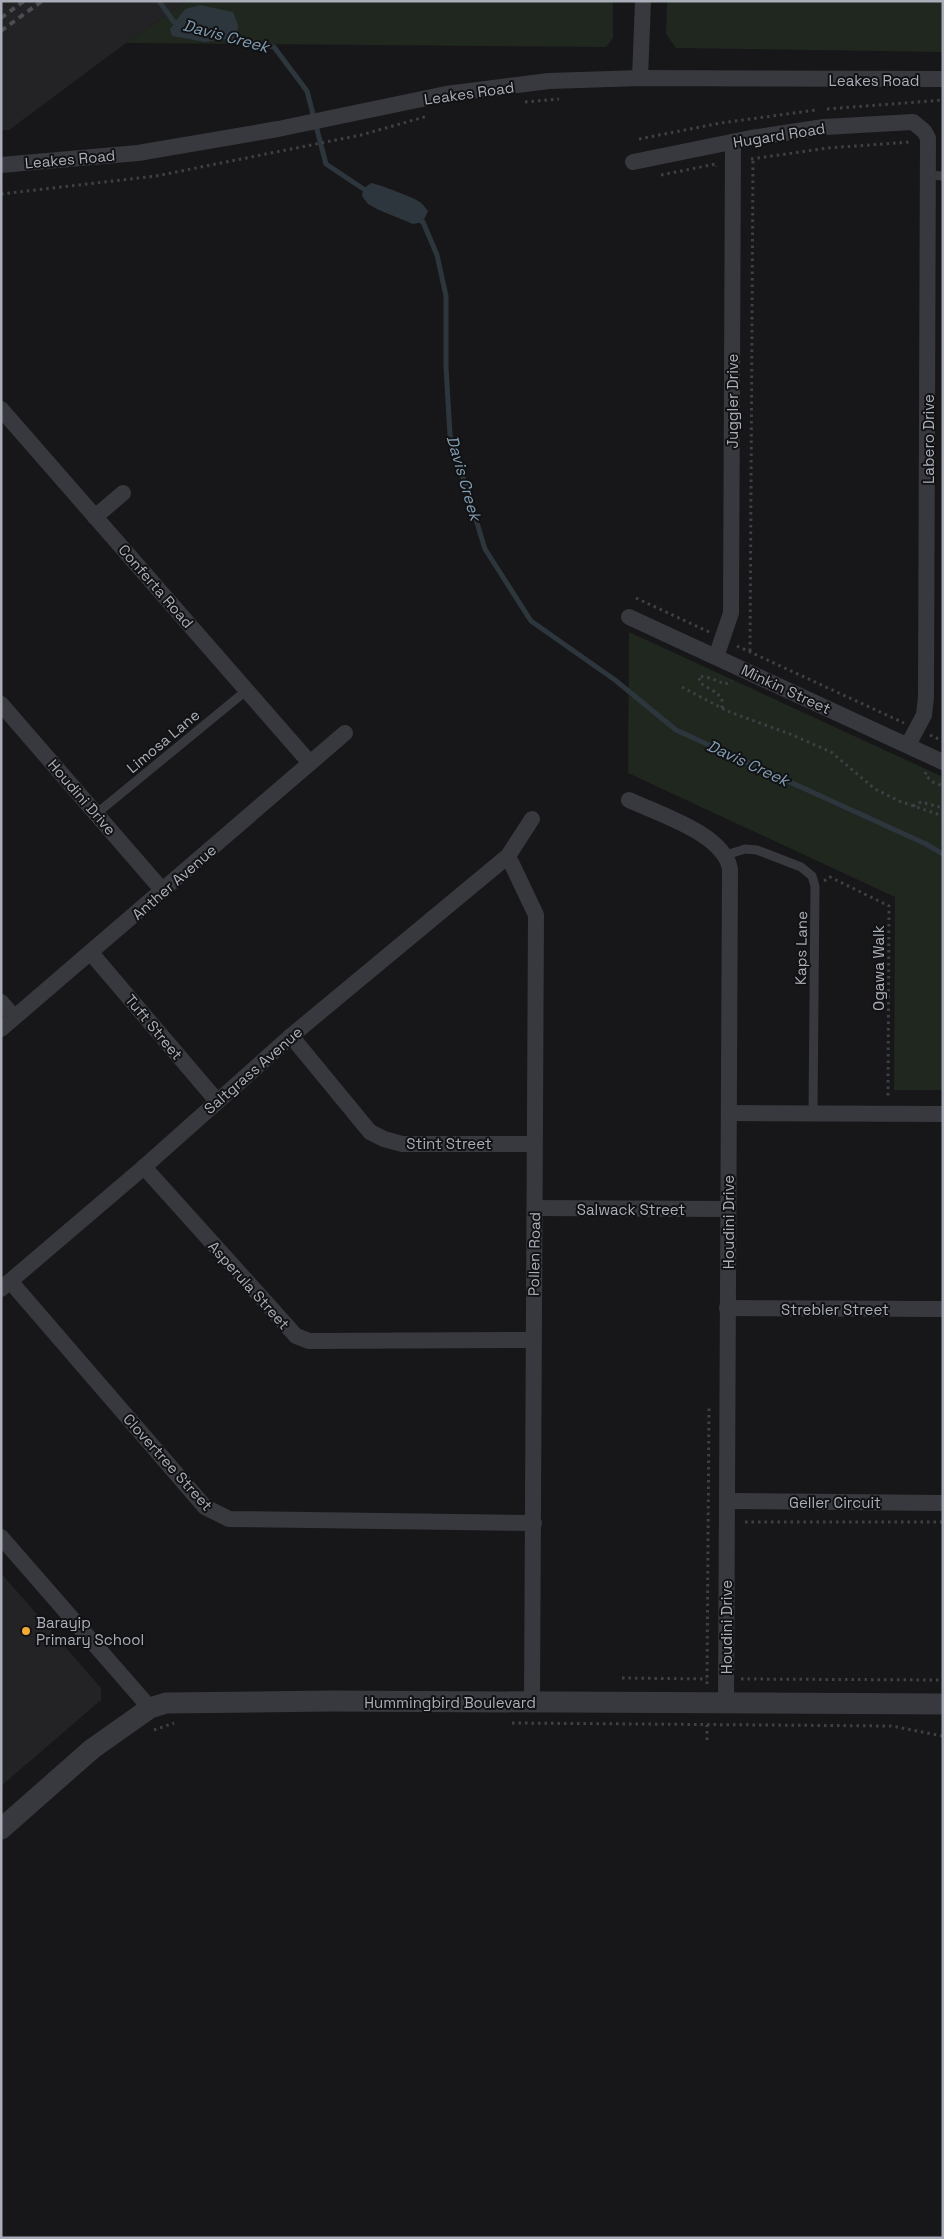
<svg xmlns="http://www.w3.org/2000/svg" width="944" height="2239" font-family="'Space Grotesk',sans-serif">
<style>
.built{fill:#232326}
.green{fill:#1f271f}
.water{fill:#2d363d}
.lines{fill:none;stroke-linecap:round;stroke-linejoin:round}
.stream{stroke:#2d363d;stroke-width:5}
.path{stroke:#3e4045;stroke-width:3;stroke-dasharray:2.5 4;stroke-linecap:butt}
.service{stroke:#38393e;stroke-width:9}
.minor{stroke:#38393e;stroke-width:16}
.tertiary{stroke:#38393e;stroke-width:21}
.rail{stroke:#4b4d53;stroke-width:4;stroke-dasharray:6 5;stroke-linecap:butt}
.poi-dot{fill:#f1a936;stroke:#121214;stroke-width:2}
.labels{text-anchor:middle;dominant-baseline:central;stroke-width:4;stroke-linejoin:round;paint-order:stroke}
.street-label{font-size:15px;fill:#a9aeb8;stroke:#121214}
.poi-label{font-size:15px;fill:#a9aeb8;stroke:#121214;text-anchor:start}
.water-label{font-size:16px;font-style:italic;fill:#809eb3;stroke:#121214}
</style>
<rect width="100%" height="100%" fill="#171719"/>
<g class="built">
<polygon points="1,1 186,1 126,43 9,130 1,130"/>
<polygon points="1,1573 101,1688 101,1700 1,1786"/>
</g>
<g class="green">
<polygon points="186,1 613,1 613,38 606,47 126,43"/>
<polygon points="667,1 943,1 943,52 676,48 666,34"/>
<polygon points="629,632 943,777 943,1090 894,1090 895,897 628,773"/>
</g>
<g class="water">
<polygon points="200,5 233,12 238,25 237,38 205,42 172,36 170,29 185,9"/>
<path d="M371 183C378 184 415 198 420 202 423 204 426 209 428 211L423 222 413 224 379 210 368 204 362 196 363 189Z"/>
</g>
<g class="lines">
<g class="stream">
<polyline points="159,1 174,22 180,24"/>
<polyline points="232,37 274,47 307,91 326,164 368,192"/>
<polyline points="418,219 423,222 437,255 446,296 446,367 450,435 485,549 531,621 615,680 676,730 926,844 943,854"/>
</g>
<g class="path">
<polyline points="525,102 559,99"/>
<polyline points="827,109 943,100"/>
<polyline points="639,139 721,123 816,110"/>
<polyline points="751,159 828,148 911,142"/>
<polyline points="661,175 716,164 716,167"/>
<polyline points="1,194 156,176 361,135 428,116"/>
<polyline points="636,598 709,632"/>
<polyline points="737,646 904,723"/>
<polyline points="750,651 753,158"/>
<polyline points="682,687 727,711 790,734 831,752 875,789 899,801 943,816"/>
<polyline points="722,708 722,699 717,693 700,683 699,676 710,678 725,684 732,681"/>
<polyline points="930,735 943,741"/>
<polyline points="926,772 925,775 933,782 943,786"/>
<polyline points="913,806 921,802 943,808"/>
<polyline points="824,881 830,877 889,906 888,1097"/>
<polyline points="745,1522 943,1522"/>
<polyline points="622,1678 707,1679"/>
<polyline points="741,1679 943,1680"/>
<polyline points="707,1684 709,1405"/>
<polyline points="512,1723 891,1726 943,1736"/>
<polyline points="154,1730 174,1723"/>
<polyline points="707,1740 707,1725"/>
</g>
<g class="service">
<polyline points="929,175 943,176"/>
<polyline points="96,814 247,690"/>
<polyline points="726,855 745,849 757,850 801,867 812,876 815,886 813,1113"/>
</g>
<g class="minor">
<polyline points="640,78 643,1"/>
<polyline points="633,162 751,138 824,127 913,122 924,131 928,138 926,697 924,715 908,745"/>
<polyline points="1,165 138,153 278,129 446,94 549,81 640,78 943,79"/>
<polyline points="1,409 310,763"/>
<polyline points="95,517 123,493"/>
<polyline points="629,617 943,762"/>
<polyline points="716,657 731,613 733,142"/>
<polyline points="1,704 163,891"/>
<path d="M629 800C659 814 724 834 730 869L726 1703"/>
<polyline points="532,819 508,856 536,915 532,1703"/>
<polyline points="91,953 217,1101"/>
<polyline points="1,1002 14,1017"/>
<polyline points="1,1029 345,733"/>
<polyline points="291,1036 370,1132 384,1139 402,1144 534,1144"/>
<polyline points="729,1113 943,1114"/>
<polyline points="144,1167 296,1336 309,1341 533,1340"/>
<polyline points="535,1208 727,1209"/>
<polyline points="10,1281 205,1507 229,1519 534,1523"/>
<polyline points="1,1289 144,1167 291,1036 508,856"/>
<polyline points="727,1308 943,1309"/>
<polyline points="727,1501 943,1503"/>
<polyline points="1,1537 150,1708"/>
</g>
<polyline class="tertiary" points="1,1829 92,1749 150,1708 166,1703 331,1701 943,1704"/>
<g class="rail">
<polyline points="1,18 24,1"/>
<polyline points="1,31 42,1"/>
</g>
</g>
<circle class="poi-dot" cx="26" cy="1631" r="5"/>
<g class="labels">
<g class="street-label">
<text x="874" y="80">Leakes Road</text>
<text transform="translate(469 93) rotate(-8)">Leakes Road</text>
<text transform="translate(779 135) rotate(-9)">Hugard Road</text>
<text transform="translate(70 159) rotate(-5)">Leakes Road</text>
<text transform="translate(732 401) rotate(-90)">Juggler Drive</text>
<text transform="translate(928 439) rotate(-90)">Labero Drive</text>
<text transform="translate(156 586) rotate(49)">Conferta Road</text>
<text transform="translate(786 689) rotate(25)">Minkin Street</text>
<text transform="translate(163 741) rotate(-40)">Limosa Lane</text>
<text transform="translate(82 797) rotate(49)">Houdini Drive</text>
<text transform="translate(174 882) rotate(-41)">Anther Avenue</text>
<text transform="translate(801 948) rotate(-89)">Kaps Lane</text>
<text transform="translate(878 968) rotate(-90)">Ogawa Walk</text>
<text transform="translate(154 1027) rotate(50)">Tuft Street</text>
<text transform="translate(253 1070) rotate(-41)">Saltgrass Avenue</text>
<text x="449" y="1143">Stint Street</text>
<text x="631" y="1209">Salwack Street</text>
<text transform="translate(728 1222) rotate(-90)">Houdini Drive</text>
<text transform="translate(534 1254) rotate(-89)">Pollen Road</text>
<text transform="translate(249 1285) rotate(48)">Asperula Street</text>
<text x="835" y="1309">Strebler Street</text>
<text transform="translate(168 1462) rotate(48)">Clovertree Street</text>
<text x="835" y="1502">Geller Circuit</text>
<text transform="translate(726 1627) rotate(-90)">Houdini Drive</text>
<text x="450" y="1702">Hummingbird Boulevard</text>
</g>
<g class="poi-label">
<text x="36" y="1622">Barayip<tspan x="36" dy="17">Primary School</tspan></text>
</g>
<g class="water-label">
<text transform="translate(226 36) rotate(15)">Davis Creek</text>
<text transform="translate(464 478) rotate(74)">Davis Creek</text>
<text transform="translate(748 763) rotate(25)">Davis Creek</text>
</g>
</g>
<rect width="944" height="2239" fill="none" stroke="#a9aeb8" stroke-width="5"/>
</svg>
